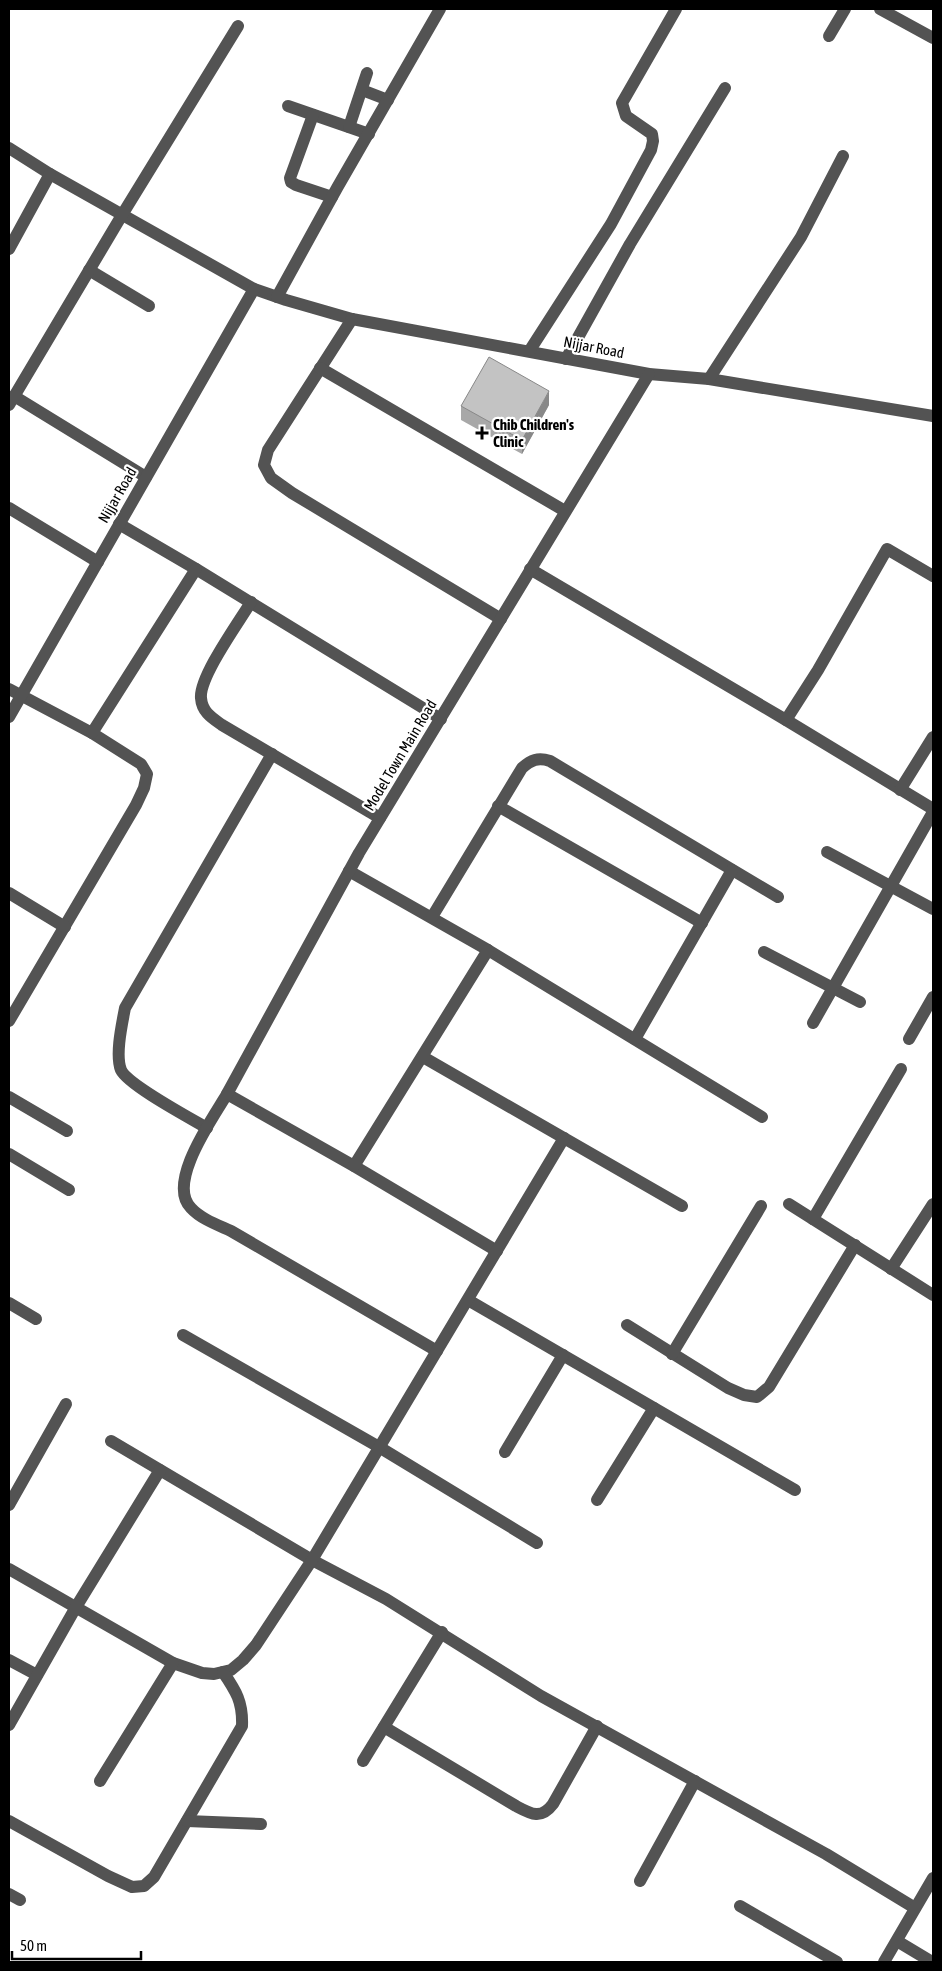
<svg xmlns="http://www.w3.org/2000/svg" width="942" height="1971" font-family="'Asap Condensed',sans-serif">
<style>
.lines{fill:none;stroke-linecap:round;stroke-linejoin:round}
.minor{stroke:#535353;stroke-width:12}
.wall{fill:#a8a8a8}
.shaded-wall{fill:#888}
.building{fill:#c3c3c3;stroke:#888}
.poi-dot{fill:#000;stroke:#fff;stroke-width:2}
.labels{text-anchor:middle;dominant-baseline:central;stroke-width:4.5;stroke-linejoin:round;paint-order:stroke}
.street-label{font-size:15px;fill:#000;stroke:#fff}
.poi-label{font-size:15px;font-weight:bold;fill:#000;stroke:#fff;text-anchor:start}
</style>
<rect width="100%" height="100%" fill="#fff"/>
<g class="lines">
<g class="minor">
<polyline points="880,9 933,38"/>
<polyline points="829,36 845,9"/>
<polyline points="362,90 388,100"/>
<polyline points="288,106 369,134"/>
<polyline points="313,115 290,178 291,182 296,185 332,197"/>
<polyline points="349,127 367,73"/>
<polyline points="9,148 50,174 254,289 286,300 352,319 649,374 709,379 933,416"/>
<polyline points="9,249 50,174"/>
<polyline points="89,270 149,306"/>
<polyline points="277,297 337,188 440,9"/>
<polyline points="352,319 268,450 264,465 271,478 292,493 501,619"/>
<polyline points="530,350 611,224 651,150 653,141 652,134 626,116 622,103 676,9"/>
<polyline points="566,359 630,244 725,88"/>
<polyline points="320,368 565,511"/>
<polyline points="709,379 801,237 843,156"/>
<polyline points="14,396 146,477"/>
<polyline points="9,405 122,215 238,26"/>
<polyline points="9,508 98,562"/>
<polyline points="119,524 196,569 441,719"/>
<polyline points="530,569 786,720 933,809"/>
<path d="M251 602C239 622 199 677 201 698 202 712 212 718 222 725L380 818"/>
<polyline points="9,689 92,733 141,764 147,774 144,788 136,805 9,1021"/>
<polyline points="9,717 254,289"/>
<polyline points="786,720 818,670 887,549 933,576"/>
<polyline points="92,733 196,569"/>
<polyline points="900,790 933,737"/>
<polyline points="498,806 702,923"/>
<polyline points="827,852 933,909"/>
<polyline points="349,871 488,950 762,1117"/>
<polyline points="9,893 65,927"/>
<path d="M432 917 522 768C531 760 538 757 550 761L778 897"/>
<polyline points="764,952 860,1002"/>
<polyline points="813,1023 933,812"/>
<polyline points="635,1039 732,870"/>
<polyline points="909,1039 933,997"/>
<polyline points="423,1057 682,1206"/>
<polyline points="227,1094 354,1166 497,1251"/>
<polyline points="9,1097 67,1131"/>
<path d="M207 1128C190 1118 128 1085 121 1070 115 1055 122 1024 125 1008L272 754"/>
<polyline points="9,1154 69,1190"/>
<polyline points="354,1166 488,950"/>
<polyline points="789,1204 933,1295"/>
<polyline points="813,1219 901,1069"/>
<polyline points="891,1269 933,1204"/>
<polyline points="468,1300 795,1490"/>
<polyline points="9,1303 36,1319"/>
<polyline points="627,1325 728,1388 744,1395 757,1397 769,1387 855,1245"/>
<polyline points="183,1335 379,1447 537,1543"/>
<path d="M437 1351 231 1231C218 1225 201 1219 191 1208 166 1183 213 1118 227 1094L359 853 649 374"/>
<polyline points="672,1354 761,1206"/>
<polyline points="111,1441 312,1560 386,1599 541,1696 826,1854 915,1908"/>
<polyline points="505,1452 563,1355"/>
<polyline points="597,1500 654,1408"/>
<polyline points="9,1505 66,1404"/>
<polyline points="9,1569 173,1663 202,1673 214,1674 231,1670 243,1660 256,1645 312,1560 564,1138"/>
<polyline points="9,1660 37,1675"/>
<polyline points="9,1725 76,1607 160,1470"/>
<path d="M384 1727 516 1806C531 1814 541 1820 553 1804L597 1726"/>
<polyline points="363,1761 442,1632"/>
<polyline points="100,1781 173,1663"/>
<path d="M9 1821 108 1876 132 1887 144 1886 154 1877 242 1726C243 1702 236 1691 223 1672"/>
<polyline points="187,1821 261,1824"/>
<polyline points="640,1881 695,1781"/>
<polyline points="9,1894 20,1900"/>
<polyline points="740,1906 837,1962"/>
<polyline points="897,1941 932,1962"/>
<polyline points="884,1962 933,1878"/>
</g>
</g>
<polygon class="wall" points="549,405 522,454 461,420 461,406"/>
<polygon class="shaded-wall" points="549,391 549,405 522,454 522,440"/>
<polygon class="building" points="489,357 549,391 522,440 461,406"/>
<path class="poi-dot" d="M479.5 425.5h5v5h5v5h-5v5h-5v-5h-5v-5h5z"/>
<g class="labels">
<g class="street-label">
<text transform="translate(594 347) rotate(11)">Nijjar Road</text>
<text transform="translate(117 495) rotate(-60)">Nijjar Road</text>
<text transform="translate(400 755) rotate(-59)">Model Town Main Road</text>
</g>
<g class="poi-label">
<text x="493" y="424">Chib Children's<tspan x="493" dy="17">Clinic</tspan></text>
</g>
</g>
<rect width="942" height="1971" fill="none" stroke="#000000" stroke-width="20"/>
<path d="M12 1951v8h129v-8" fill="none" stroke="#000000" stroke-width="2.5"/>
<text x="20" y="1951" font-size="15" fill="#000000" stroke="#ffffff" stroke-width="4" paint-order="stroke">50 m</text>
</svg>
